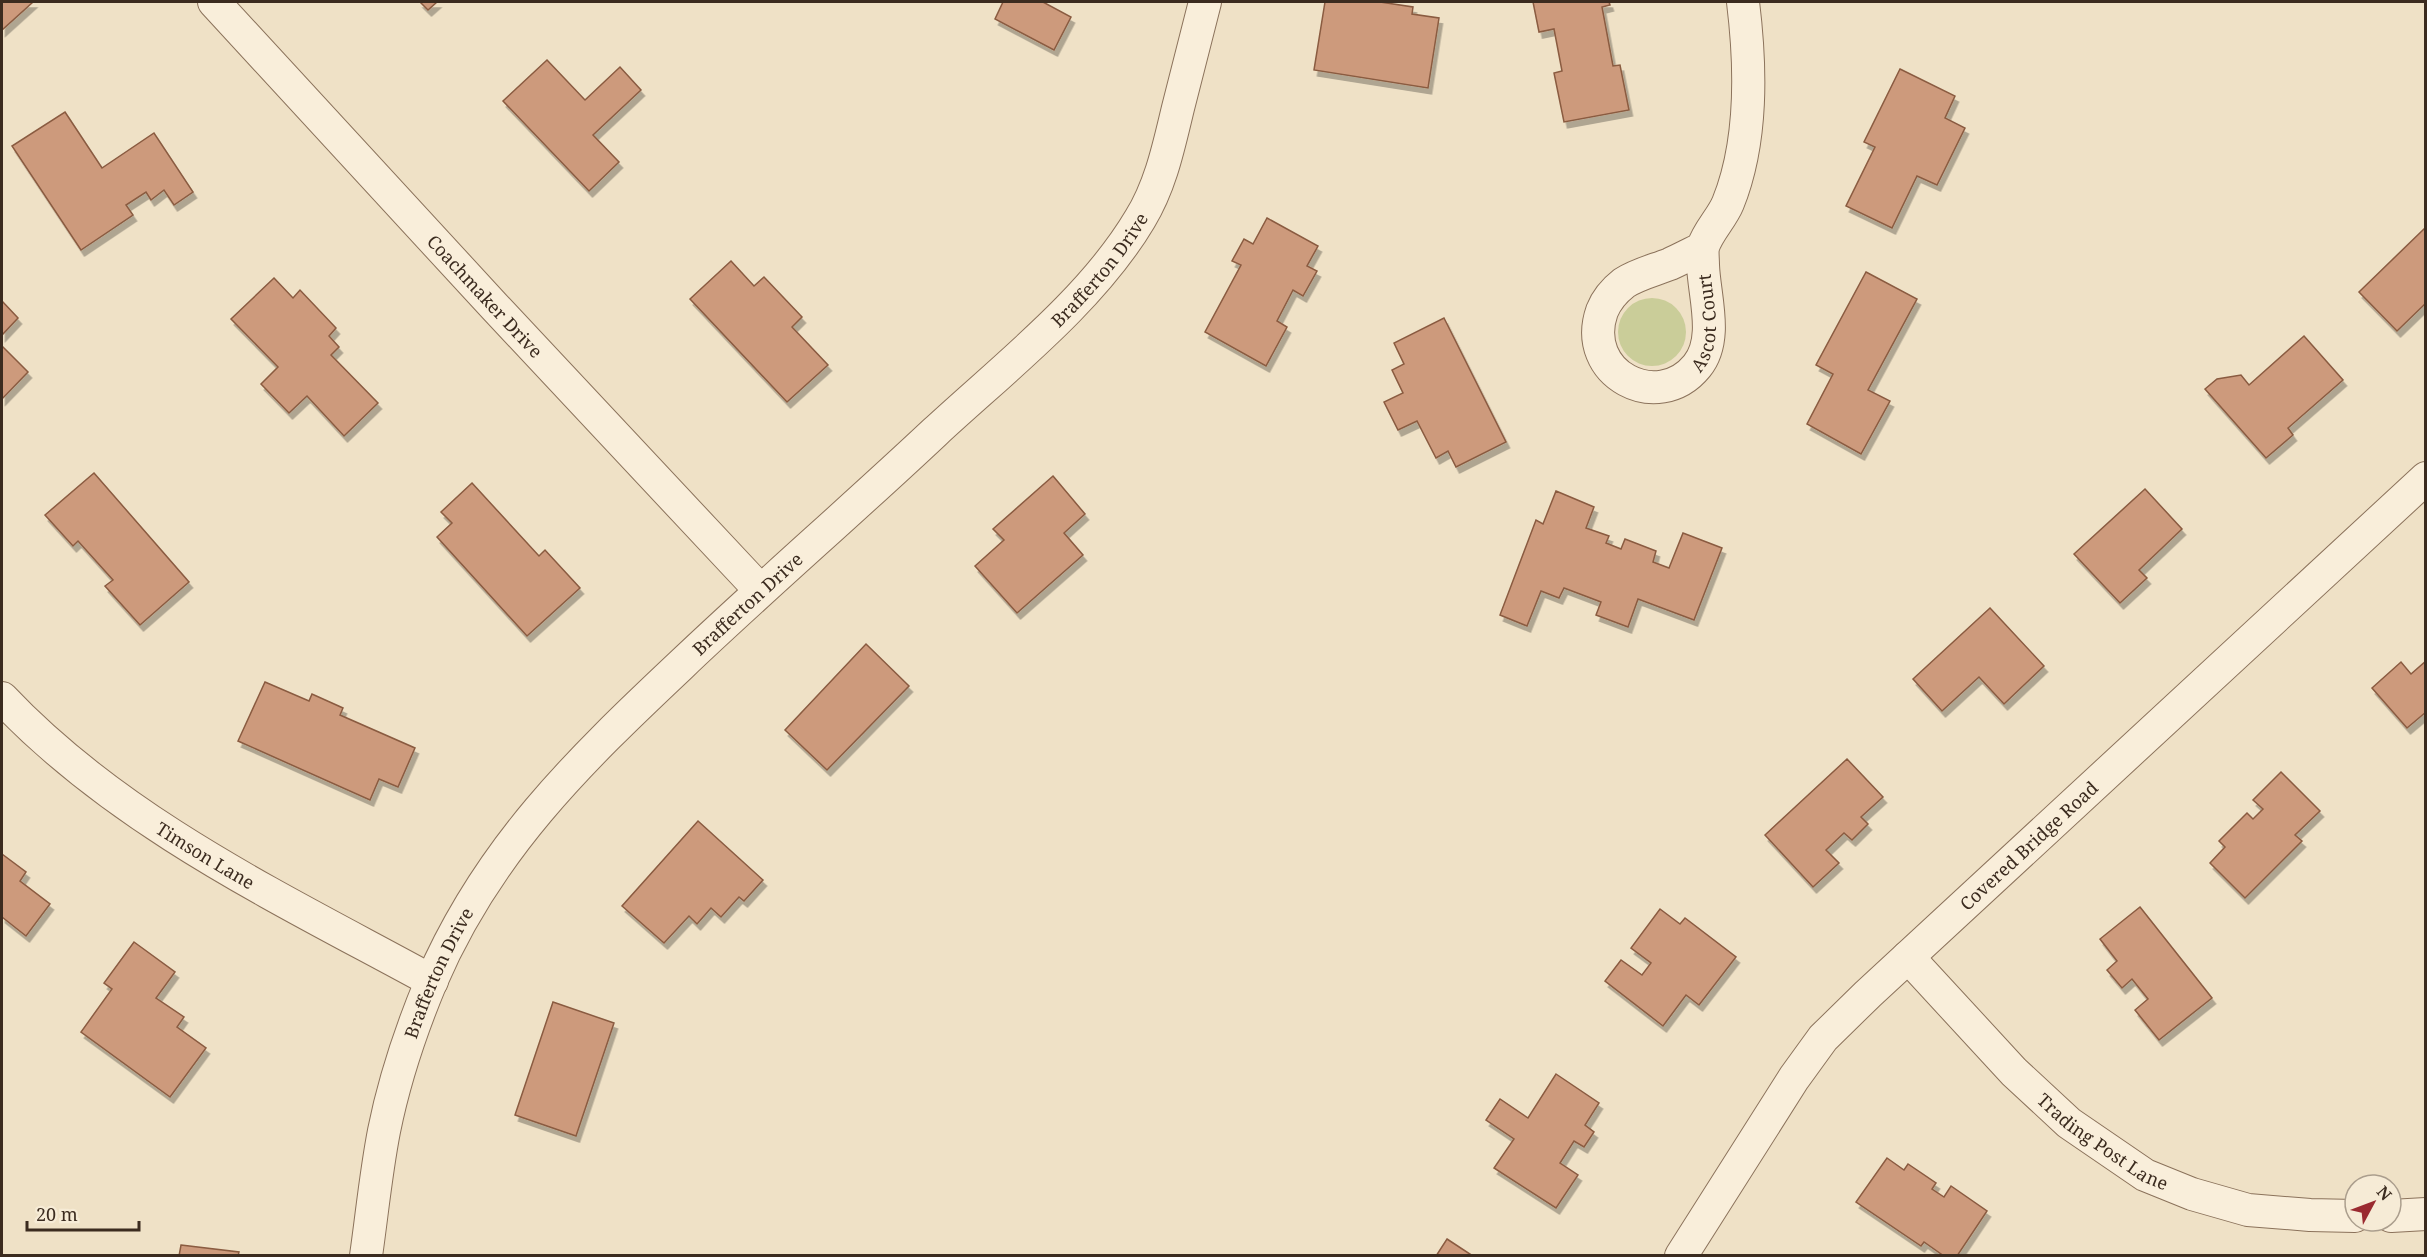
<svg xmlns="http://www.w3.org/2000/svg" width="2427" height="1257" font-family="'Noto Serif',serif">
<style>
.green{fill:#cacd99}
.building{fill:#cd9a7c;stroke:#8a5b41;stroke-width:1.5;filter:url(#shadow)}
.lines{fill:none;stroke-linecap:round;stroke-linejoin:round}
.street-casing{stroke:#8b725b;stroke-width:34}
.street{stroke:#f9eeda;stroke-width:32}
.labels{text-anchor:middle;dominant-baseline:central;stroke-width:5;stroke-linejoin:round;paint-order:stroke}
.street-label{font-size:18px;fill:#3b2b1f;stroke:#f6ebd6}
</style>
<defs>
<filter id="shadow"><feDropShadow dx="3.5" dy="6" stdDeviation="0" flood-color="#0004"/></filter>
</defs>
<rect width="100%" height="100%" fill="#efe1c6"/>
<circle class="green" cx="1652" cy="332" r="34"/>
<g class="building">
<polygon points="2,2 33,2 2,30"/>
<polygon points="420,2 437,2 428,10"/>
<polygon points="1003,2 1043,2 1071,17 1054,50 995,19"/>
<polygon points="1325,2 1380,2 1413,7 1412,14 1439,18 1428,88 1314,70"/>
<polygon points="1533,2 1609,2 1610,5 1602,7 1613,66 1620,65 1629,110 1564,122 1554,73 1562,71 1554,29 1539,32"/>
<polygon points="547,60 585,100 620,67 641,90 593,135 619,162 589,191 503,101"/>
<polygon points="1900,69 1955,96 1945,118 1965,128 1937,185 1917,176 1892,228 1846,206 1875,147 1864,142"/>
<polygon points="65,112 102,168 154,133 193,192 174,205 164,190 151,200 146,192 126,205 133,215 81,250 12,146"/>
<polygon points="1267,218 1318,246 1307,266 1317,271 1303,296 1293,290 1277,321 1287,327 1266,366 1205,332 1241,265 1232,261 1244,239 1253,244"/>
<polygon points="2426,227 2426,303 2397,331 2359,292"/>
<polygon points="731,261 754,286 764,277 802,317 792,327 828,365 787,402 690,299"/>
<polygon points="1866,272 1917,299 1868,390 1890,401 1861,454 1807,424 1833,374 1816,365"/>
<polygon points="274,278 293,298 300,290 336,328 329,336 339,347 331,355 378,403 344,436 307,396 289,413 261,384 278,367 231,319"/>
<polygon points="2,301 18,318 2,335"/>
<polygon points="1444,318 1506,442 1456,467 1448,451 1436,458 1417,421 1398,430 1384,402 1403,393 1392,370 1404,364 1394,343"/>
<polygon points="2304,336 2343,380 2288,428 2293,435 2266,458 2205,389 2217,379 2241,375 2249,385"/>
<polygon points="2,346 28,372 2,399"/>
<polygon points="94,473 189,582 140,625 105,586 113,580 78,541 73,546 45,515"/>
<polygon points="1053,476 1085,514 1064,533 1083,555 1017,613 975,566 1004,540 993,529"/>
<polygon points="472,483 539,556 545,550 580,588 527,636 437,537 452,523 441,512"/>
<polygon points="2145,489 2182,529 2139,570 2147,578 2120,603 2074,554"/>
<polygon points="1556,491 1594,507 1586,528 1609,536 1606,543 1621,549 1625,539 1656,551 1653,562 1669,568 1683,533 1722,548 1694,620 1638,599 1628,627 1596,615 1601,602 1564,588 1559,598 1541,591 1527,626 1500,615 1536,520 1543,524"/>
<polygon points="1990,608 2044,666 2004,704 1979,677 1942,711 1913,679"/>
<polygon points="866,644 909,686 827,770 785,730"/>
<polygon points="2426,661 2426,712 2407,728 2372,688 2401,662 2411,674"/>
<polygon points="265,682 309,701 312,694 343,708 340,715 415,748 398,787 379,779 370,800 238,741"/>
<polygon points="1847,759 1883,797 1861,817 1868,824 1852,840 1844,833 1826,850 1839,863 1813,887 1765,835"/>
<polygon points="2281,772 2320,811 2295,835 2302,841 2245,898 2210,863 2225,847 2219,841 2247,813 2253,819 2263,809 2253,800"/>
<polygon points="698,821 763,880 744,901 739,897 721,917 711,908 697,924 689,916 664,943 622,906"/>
<polygon points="2,854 26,872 20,881 50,904 26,936 2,917"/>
<polygon points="2140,907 2212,998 2159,1040 2135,1010 2148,999 2132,979 2122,988 2107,970 2117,961 2100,939"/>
<polygon points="1660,909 1680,924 1685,918 1736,957 1699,1005 1686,995 1663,1026 1605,981 1621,960 1642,975 1651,963 1631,948"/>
<polygon points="134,942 175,972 156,998 184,1017 177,1027 206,1048 170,1097 81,1032 112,989 104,983"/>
<polygon points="553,1002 614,1023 576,1136 515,1115"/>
<polygon points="1556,1074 1599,1103 1585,1125 1594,1132 1584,1147 1574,1141 1560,1163 1578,1175 1556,1208 1494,1168 1514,1139 1486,1120 1500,1099 1528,1118"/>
<polygon points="1887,1158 1904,1170 1908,1164 1936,1183 1932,1189 1944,1197 1951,1186 1987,1211 1957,1256 1944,1256 1924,1242 1921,1246 1856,1202"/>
<polygon points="1447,1239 1473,1256 1436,1256"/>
<polygon points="181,1245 239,1252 238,1256 179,1256"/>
</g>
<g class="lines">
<defs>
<g id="street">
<path id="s1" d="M214 2 494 306 760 590"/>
<path id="s2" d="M1703 248C1692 253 1681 259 1670 264 1655 270 1638 274 1624 283 1615 290 1606 301 1602 311 1580 374 1658 414 1697 366 1719 339 1704 296 1703 265 1703 259 1702 252 1703 247 1708 231 1722 218 1728 203 1753 141 1751 67 1743 2"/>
<path id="s3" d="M2 698C120 823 282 899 432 981"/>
<path id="s4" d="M1908 957 2014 1072 2069 1123 2145 1175 2192 1194 2248 1210 2310 1215 2355 1216"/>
<polyline points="2391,1216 2426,1214"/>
<path id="s5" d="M366 1256C372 1214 376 1172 384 1131 394 1081 411 1030 431 982 488 849 578 762 681 665 764 586 851 511 935 432 1004 368 1092 300 1140 219 1161 185 1169 145 1178 108 1187 72 1196 37 1205 2"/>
<path id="s6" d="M1681 1256 1794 1078 1823 1038 1868 994 2426 478"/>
</g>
</defs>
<use href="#street" class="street-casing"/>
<use href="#street" class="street"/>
</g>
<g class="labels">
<g class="street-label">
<text stroke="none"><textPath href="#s5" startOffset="1266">Brafferton Drive</textPath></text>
<text stroke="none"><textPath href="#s1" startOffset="400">Coachmaker Drive</textPath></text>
<text stroke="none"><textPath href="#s2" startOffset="326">Ascot Court</textPath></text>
<text stroke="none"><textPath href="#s5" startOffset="780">Brafferton Drive</textPath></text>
<text stroke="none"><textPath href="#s6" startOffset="542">Covered Bridge Road</textPath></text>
<text stroke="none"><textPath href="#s3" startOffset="258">Timson Lane</textPath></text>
<text stroke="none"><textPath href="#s5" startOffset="294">Brafferton Drive</textPath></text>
<text stroke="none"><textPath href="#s4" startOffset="270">Trading Post Lane</textPath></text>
</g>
</g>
<rect width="2427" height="1257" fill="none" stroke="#3b2b1f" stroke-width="6"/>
<g transform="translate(2373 1203) rotate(49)"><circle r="28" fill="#f6ebd6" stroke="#ab9e8d" stroke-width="1.5"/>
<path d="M0-4.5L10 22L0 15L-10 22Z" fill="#9a2a30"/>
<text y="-9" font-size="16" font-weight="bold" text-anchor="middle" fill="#3b2b1f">N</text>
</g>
<path d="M27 1221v9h112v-9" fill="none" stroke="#3b2b1f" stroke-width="3"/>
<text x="36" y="1221" font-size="18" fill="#3b2b1f" stroke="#f6ebd6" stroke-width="4.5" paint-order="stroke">20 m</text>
</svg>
